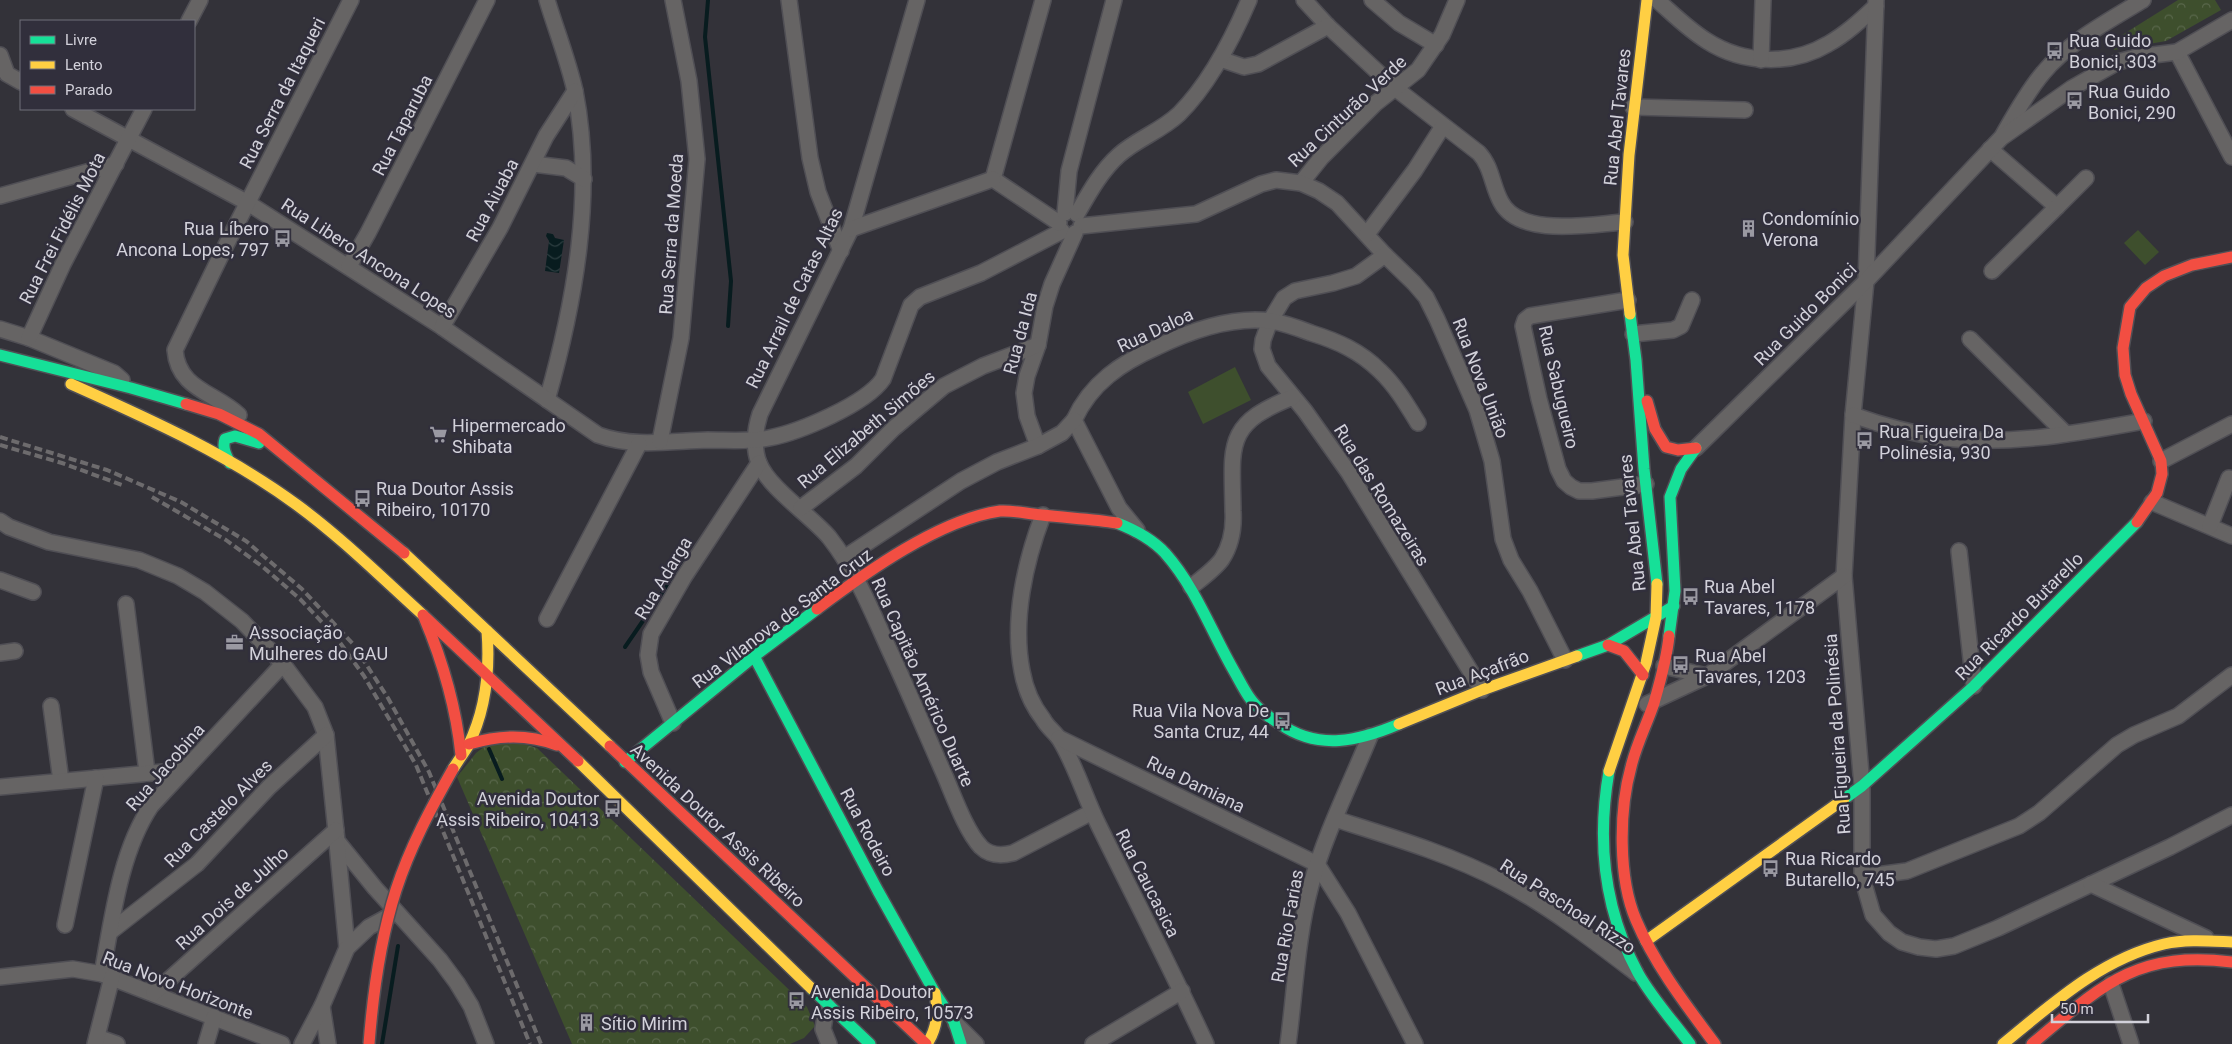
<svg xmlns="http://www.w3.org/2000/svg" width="2232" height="1044" font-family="Roboto,sans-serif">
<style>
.grass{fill:#3e4f2d}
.park{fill:url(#park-crowns)}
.water{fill:url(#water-waves)}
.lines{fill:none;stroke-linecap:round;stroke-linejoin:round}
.stream{stroke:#081c1f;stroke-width:4}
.street-casing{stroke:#504f55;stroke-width:18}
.fast-casing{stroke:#504f55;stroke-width:14}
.slow-casing{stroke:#504f55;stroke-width:14}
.jam-casing{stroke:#504f55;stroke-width:14}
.street{stroke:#666464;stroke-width:15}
.fast{stroke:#16e098;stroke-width:11}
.slow{stroke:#ffcf43;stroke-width:11}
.jam{stroke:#f24e42;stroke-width:11}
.rail{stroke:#6d6b6d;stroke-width:4;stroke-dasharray:8 4;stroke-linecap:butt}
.jam-bridge-casing{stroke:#504f55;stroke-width:14;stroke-linecap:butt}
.jam-bridge{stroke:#f24e42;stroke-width:11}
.labels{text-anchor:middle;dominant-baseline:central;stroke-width:5;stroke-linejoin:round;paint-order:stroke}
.poi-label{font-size:18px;fill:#d2d1da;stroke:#312f3c;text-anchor:start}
.street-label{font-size:18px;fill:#d2d1da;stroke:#312f3c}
</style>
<defs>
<pattern id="park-crowns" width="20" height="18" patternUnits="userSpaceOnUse" patternTransform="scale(1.25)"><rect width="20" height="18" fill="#3e4f2d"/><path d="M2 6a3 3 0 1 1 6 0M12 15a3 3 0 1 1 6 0" fill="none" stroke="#59674b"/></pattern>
<pattern id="water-waves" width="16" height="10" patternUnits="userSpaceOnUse" patternTransform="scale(1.25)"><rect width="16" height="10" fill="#081c1f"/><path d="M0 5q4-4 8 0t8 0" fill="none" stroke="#2b3c3f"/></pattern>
</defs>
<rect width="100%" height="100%" fill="#333239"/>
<g class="grass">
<polygon points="2138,230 2159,252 2145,265 2124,243"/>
<polygon points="1235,367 1251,400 1203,424 1188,392"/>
</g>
<g class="park">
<polygon points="2178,0 2215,0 2221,10 2166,41 2114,50 2111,42"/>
<polygon points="498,736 537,748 807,1007 815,1026 804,1038 790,1044 572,1044 457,777 476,753"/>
</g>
<polygon class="water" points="547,233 553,234 555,238 564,240 559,273 545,271 549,241 546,236"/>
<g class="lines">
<g class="stream">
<polyline points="708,0 705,37 731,281 728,326"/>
<polyline points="625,647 684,561"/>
<polyline points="489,749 502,779"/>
<polyline points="382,1044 398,946"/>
</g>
<defs>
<g id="street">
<path d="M547 0C556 30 568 60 575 91 595 192 575 302 547 400"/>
<polyline points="789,0 810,158 818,192 841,251"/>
<path d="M917 0 851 229 760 414C755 429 753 448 759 463 769 488 810 515 829 537 855 570 871 609 888 647 908 690 926 733 945 776 954 797 966 831 981 847 990 856 1001 856 1013 853L1092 812"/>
<path d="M1304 0 1328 26 1395 88 1479 153C1492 167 1492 186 1501 202 1520 238 1591 224 1625 222"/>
<polyline points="1372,0 1399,23 1436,45"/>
<path d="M1657 0C1673 14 1689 30 1707 41 1743 64 1791 66 1828 44 1846 34 1861 20 1876 6"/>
<polyline points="1876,0 1866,281 1853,415 1844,576 1862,786 1862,877 1873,915 1889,933 1902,942 1919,947 1936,949 1954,946 1998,928 2170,847 2232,815"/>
<polyline points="189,21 200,0"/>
<polyline points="2177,52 2232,157"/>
<polyline points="0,55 7,74 21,82"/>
<polyline points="1220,59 1244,67 1258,64 1328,26"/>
<polyline points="1761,60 1763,0"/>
<polyline points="1633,107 1745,110"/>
<path d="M73 109 248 203 442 327 598 435C634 448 671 441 708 440 728 440 750 442 769 438 800 432 866 404 883 379L911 305 920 297 981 273 1062 231"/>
<path d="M2003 135C2015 114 2027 92 2043 73 2067 43 2110 20 2143 0"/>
<polyline points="1990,149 2057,207 1992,271"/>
<polyline points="533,164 566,168 584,179"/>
<polyline points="993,179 1043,0"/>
<polyline points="993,179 1059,223"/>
<polyline points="1301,183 1321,158 1376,103 1418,70 1442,35 1457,0"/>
<polyline points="0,196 116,164"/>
<polyline points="2057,207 2086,178"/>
<polyline points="1065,213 1069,171 1114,0"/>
<path d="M1077 214C1089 193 1101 171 1119 155 1137 139 1161 131 1179 114 1210 83 1232 40 1249 0"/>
<polyline points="1081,226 1196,214 1261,184 1276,180 1301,183 1319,191 1337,203 1385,255 1414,283 1426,297 1437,319 1477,410 1492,461 1503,539 1511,560 1530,591 1565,660"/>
<polyline points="851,229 993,179"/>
<polyline points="1367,234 1415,170 1443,126"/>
<polyline points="1385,255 1356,276 1333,283 1295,291 1284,298 1270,321 1263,340 1262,349 1268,366 1305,411 1349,473 1482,690"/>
<polyline points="349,266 368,233 487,0"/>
<polyline points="1628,300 1530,316 1525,320 1523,326 1539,399 1558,469 1564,481 1571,487 1579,491 1592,491 1646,484"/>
<polyline points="442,327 500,228 546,136 575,91"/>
<polyline points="0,329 29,338 114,373 122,380"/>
<polyline points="1633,334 1673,330 1681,326 1692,300"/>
<polyline points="29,338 63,264 144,109"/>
<polyline points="1970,339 2066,434"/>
<path d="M239 415C214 392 178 389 175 350L223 251 351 0"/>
<path d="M1853 415C1881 425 1909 433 1938 437 2006 447 2078 433 2144 421"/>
<polyline points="660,441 681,338 697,159 689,81 673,0"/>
<polyline points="1038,446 1027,416 1024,393 1027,376 1038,345 1045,306 1052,284 1075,233"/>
<polyline points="1696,448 1866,281 2001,138 2072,88 2118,62 2137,57 2177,52 2232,20"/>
<polyline points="2161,461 2232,424"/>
<polyline points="2152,502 2232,536"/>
<polyline points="801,508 856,466 894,428 944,386 983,366 1038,345"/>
<path d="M1043 515C1025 562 1012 620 1022 671 1025 688 1032 705 1043 719 1047 727 1055 732 1060 740 1076 766 1085 798 1099 826 1135 899 1172 970 1206 1044"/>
<polyline points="0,521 9,527 49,542 139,560 178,576 205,592 242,621 283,664 315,707 326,735 337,841 375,888 440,960 457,983 471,1006 486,1044"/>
<polyline points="2210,526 2229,478"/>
<path d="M1137 530 1119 508 1074 420C1091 383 1121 363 1157 347 1192 330 1232 316 1271 321 1284 323 1298 328 1311 333 1337 341 1360 351 1380 371 1396 386 1407 405 1418 423"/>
<polyline points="1959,551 1974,686"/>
<polyline points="844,558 961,481 997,462 1038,446 1062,433 1074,420"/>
<polyline points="0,580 33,592"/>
<path d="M1191 587C1201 579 1215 569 1222 559 1231 545 1234 527 1233 511 1232 445 1224 424 1293 397"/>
<polyline points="126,604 147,772"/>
<polyline points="547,619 639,444"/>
<polyline points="0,653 15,651"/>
<polyline points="1664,666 1707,676"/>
<polyline points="1647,704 1707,676 1844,576"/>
<polyline points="51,706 61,781"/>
<polyline points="673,723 651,672 648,655 651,634 684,577 759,463"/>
<polyline points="1059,738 1317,864 1348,913 1415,1044"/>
<polyline points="0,787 184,770"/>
<path d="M1335 819C1392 837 1450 854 1503 882 1550 907 1594 941 1636 973"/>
<polyline points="337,843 347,948"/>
<polyline points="1862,877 1907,871 2019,826 2039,813 2117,745 2134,735 2178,716 2232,675"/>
<polyline points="2091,884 2206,938"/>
<polyline points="65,925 96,778"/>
<polyline points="110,932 197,864 269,787 326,735"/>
<path d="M102 974C112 920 120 852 151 806L283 664"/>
<polyline points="0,977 73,969 102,974 282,1044"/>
<polyline points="2111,984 2131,1044"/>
<polyline points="154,993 336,830"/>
<polyline points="827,1004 823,1029 829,1044"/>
<polyline points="322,1006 328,1044"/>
<polyline points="956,1024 976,1044"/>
<polyline points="97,1037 117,1044"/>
<polyline points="95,1044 112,977"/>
<polyline points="206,1044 214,1017"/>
<polyline points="302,1044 322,1006 347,948 369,927 393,914"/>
<polyline points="1093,1044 1182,991"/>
<path d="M1288 1044C1295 992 1297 936 1311 885 1325 834 1350 785 1370 736"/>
</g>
<g id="fast">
<polyline points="1630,314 1636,360 1644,469 1657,584"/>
<polyline points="0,355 131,388 186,404"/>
<path d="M230 463C226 455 222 448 225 439L235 436 259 443"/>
<path d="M1117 523C1135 530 1152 539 1165 553 1196 588 1211 631 1234 671 1242 685 1249 701 1262 711 1267 716 1274 720 1280 724 1319 751 1359 741 1399 724"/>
<polyline points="1669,636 1675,591 1670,497 1681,469 1696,448"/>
<polyline points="754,656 878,891 935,993 954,1022 961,1044"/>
<polyline points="1577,656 1608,645 1674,606"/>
<polyline points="625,762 757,654 817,609"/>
<path d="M1609 771C1597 840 1604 910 1638 973 1652 998 1673 1021 1690 1044"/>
<polyline points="1844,799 1862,786 1974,686 2137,522"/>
<polyline points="812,989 870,1044"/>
</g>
<g id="slow">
<polyline points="1630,314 1623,255 1629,155 1647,0"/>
<path d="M71 384C149 419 228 454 297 505 342 538 382 578 423 615"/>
<polyline points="404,553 610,746"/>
<polyline points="1399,724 1482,690 1577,656"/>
<polyline points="578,761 812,989"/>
<path d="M453 769C458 761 463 754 468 746 486 710 490 670 487 631"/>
<polyline points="1609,771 1646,663 1656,617 1657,584"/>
<polyline points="1646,941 1844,799"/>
<path d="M927 1044C938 1027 938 1012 935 993"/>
<path d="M2003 1044C2052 1004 2101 959 2164 944 2186 939 2209 941 2232 942"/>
</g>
<g id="jam">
<polyline points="1647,401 1655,429 1666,447 1678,450 1696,448"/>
<polyline points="186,404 219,414 259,434 404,553"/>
<polyline points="2137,522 2157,493 2162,474 2161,461 2131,394 2125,375 2123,348 2130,307 2146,288 2164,276 2192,265 2232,257"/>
<path d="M817 609C865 573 940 519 1000 511 1013 510 1028 514 1042 515 1067 518 1093 519 1117 523"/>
<polyline points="423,615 578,761"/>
<path d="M424 617C443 662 456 706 461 755"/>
<path d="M1669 636C1667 658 1660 682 1654 703 1647 724 1636 745 1631 767 1619 810 1618 878 1636 920 1655 965 1686 1005 1715 1044"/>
<polyline points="1608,645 1624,651 1643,675"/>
<path d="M469 744C500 735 527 734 557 745"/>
<polyline points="610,746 926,1044"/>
<path d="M2032 1044C2101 986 2136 950 2232 962"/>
</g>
</defs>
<use href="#street" class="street-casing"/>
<use href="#fast" class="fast-casing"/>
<use href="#slow" class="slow-casing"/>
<use href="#jam" class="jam-casing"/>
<use href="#street" class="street"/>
<use href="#fast" class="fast"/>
<use href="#slow" class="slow"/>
<use href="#jam" class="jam"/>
<g class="rail">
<polyline points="0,437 107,470 181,502 246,541 302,589 353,644 388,698 429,772 541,1044"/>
<polyline points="0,445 62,463 125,486"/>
<polyline points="152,497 226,540 263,567 300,599 336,637 364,676 416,765 530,1044"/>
</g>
<defs>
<path id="jam-bridge" d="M369 1044C373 992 380 940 396 890 410 847 431 808 453 769"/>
</defs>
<use href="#jam-bridge" class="jam-bridge-casing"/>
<use href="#jam-bridge" class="jam-bridge"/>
</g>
<defs>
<symbol id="bus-bare" viewBox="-9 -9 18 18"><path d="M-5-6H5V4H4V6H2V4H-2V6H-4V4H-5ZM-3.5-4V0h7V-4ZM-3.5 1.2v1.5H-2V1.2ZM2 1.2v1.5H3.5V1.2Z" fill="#9a99a2" stroke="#312f3c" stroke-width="2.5" paint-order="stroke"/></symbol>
<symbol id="building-bare" viewBox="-9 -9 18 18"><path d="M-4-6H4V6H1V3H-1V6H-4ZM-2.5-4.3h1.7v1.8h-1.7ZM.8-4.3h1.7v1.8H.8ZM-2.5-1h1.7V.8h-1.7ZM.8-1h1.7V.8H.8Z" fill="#9a99a2" stroke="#312f3c" stroke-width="2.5" paint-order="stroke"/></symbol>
<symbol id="supermarket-bare" viewBox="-9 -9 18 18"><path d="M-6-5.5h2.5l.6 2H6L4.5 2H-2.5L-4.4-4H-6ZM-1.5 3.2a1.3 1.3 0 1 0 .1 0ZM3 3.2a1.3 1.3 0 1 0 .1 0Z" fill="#9a99a2" stroke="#312f3c" stroke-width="2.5" paint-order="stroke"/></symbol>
<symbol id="office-bare" viewBox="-9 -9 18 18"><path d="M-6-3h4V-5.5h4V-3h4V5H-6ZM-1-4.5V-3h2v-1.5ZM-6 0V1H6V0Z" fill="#9a99a2" stroke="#312f3c" stroke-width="2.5" paint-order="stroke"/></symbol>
</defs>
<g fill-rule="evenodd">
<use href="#bus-bare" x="2042" y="38" width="25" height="25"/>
<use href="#bus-bare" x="2062" y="88" width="25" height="25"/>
<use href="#building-bare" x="1736" y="216" width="25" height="25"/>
<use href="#bus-bare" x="270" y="226" width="25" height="25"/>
<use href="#supermarket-bare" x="426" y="422" width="25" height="25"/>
<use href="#bus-bare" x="1852" y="428" width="25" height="25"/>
<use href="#bus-bare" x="350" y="486" width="25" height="25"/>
<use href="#bus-bare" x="1678" y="584" width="25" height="25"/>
<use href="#office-bare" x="222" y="630" width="25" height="25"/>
<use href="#bus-bare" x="1668" y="652" width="25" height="25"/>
<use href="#bus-bare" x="1270" y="708" width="25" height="25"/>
<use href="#bus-bare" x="600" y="796" width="25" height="25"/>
<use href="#bus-bare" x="1758" y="856" width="25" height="25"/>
<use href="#bus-bare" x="784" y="988" width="25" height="25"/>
<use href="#building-bare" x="574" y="1010" width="25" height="25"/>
</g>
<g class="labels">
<g class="poi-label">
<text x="2069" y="40">Rua Guido<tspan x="2069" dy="21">Bonici, 303</tspan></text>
<text x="2088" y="91">Rua Guido<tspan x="2088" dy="21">Bonici, 290</tspan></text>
<text x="1762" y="218">Condomínio<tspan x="1762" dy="21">Verona</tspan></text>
<text x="269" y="228" text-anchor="end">Rua Líbero<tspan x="269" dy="21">Ancona Lopes, 797</tspan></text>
<text x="452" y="425">Hipermercado<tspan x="452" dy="21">Shibata</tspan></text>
<text x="1879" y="431">Rua Figueira Da<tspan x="1879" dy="21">Polinésia, 930</tspan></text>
<text x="376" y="488">Rua Doutor Assis<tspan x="376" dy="21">Ribeiro, 10170</tspan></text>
<text x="1704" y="586">Rua Abel<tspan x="1704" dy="21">Tavares, 1178</tspan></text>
<text x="249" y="632">Associação<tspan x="249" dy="21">Mulheres do GAU</tspan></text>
<text x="1695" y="655">Rua Abel<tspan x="1695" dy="21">Tavares, 1203</tspan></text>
<text x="1269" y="710" text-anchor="end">Rua Vila Nova De<tspan x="1269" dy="21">Santa Cruz, 44</tspan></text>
<text x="599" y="798" text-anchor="end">Avenida Doutor<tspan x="599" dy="21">Assis Ribeiro, 10413</tspan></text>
<text x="1785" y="858">Rua Ricardo<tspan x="1785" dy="21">Butarello, 745</tspan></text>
<text x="811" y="991">Avenida Doutor<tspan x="811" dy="21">Assis Ribeiro, 10573</tspan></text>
<text x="601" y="1023">Sítio Mirim</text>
</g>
<g class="street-label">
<text transform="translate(282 93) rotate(-63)">Rua Serra da Itaqueri</text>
<text transform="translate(1347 111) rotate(-43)">Rua Cinturão Verde</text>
<text transform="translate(1617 117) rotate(-84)">Rua Abel Tavares</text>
<text transform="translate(402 125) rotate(-63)">Rua Taparuba</text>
<text transform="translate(492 200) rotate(-62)">Rua Aiuaba</text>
<text transform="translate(62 228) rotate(-63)">Rua Frei Fidélis Mota</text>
<text transform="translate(671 234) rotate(-86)">Rua Serra da Moeda</text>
<text transform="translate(369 258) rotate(33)">Rua Libero Ancona Lopes</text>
<text transform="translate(794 298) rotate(-64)">Rua Arrail de Catas Altas</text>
<text transform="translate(1805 314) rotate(-45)">Rua Guido Bonici</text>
<text transform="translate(1155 330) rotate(-25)">Rua Daloa</text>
<text transform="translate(1020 333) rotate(-75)">Rua da Ida</text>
<text transform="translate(1481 378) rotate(69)">Rua Nova União</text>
<text transform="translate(1559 387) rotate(77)">Rua Sabugueiro</text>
<text transform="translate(866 429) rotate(-40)">Rua Elizabeth Simões</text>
<text transform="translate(1382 495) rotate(58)">Rua das Romazeiras</text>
<text transform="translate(1632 523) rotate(-96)">Rua Abel Tavares</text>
<text transform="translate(663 578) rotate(-59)">Rua Adarga</text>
<text transform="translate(2019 616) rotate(-45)">Rua Ricardo Butarello</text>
<text transform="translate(782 618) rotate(-37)">Rua Vilanova de Santa Cruz</text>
<text transform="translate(1482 672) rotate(-21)">Rua Açafrão</text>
<text transform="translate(923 682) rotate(66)">Rua Capitão Américo Duarte</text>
<text transform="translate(1837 734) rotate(-94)">Rua Figueira da Polinésia</text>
<text transform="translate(165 767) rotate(-49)">Rua Jacobina</text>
<text transform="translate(1196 784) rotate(26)">Rua Damiana</text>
<text transform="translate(218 813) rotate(-45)">Rua Castelo Alves</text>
<text transform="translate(718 825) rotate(43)">Avenida Doutor Assis Ribeiro</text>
<text transform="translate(868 832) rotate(62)">Rua Rodeiro</text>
<text transform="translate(1148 883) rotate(63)">Rua Caucasica</text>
<text transform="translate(232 898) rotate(-42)">Rua Dois de Julho</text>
<text transform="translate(1568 906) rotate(33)">Rua Paschoal Rizzo</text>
<text transform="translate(1287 926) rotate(-80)">Rua Rio Farias</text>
<text transform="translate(178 985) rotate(21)">Rua Novo Horizonte</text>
</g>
</g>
<rect x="20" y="20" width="175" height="90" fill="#312f3c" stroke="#71707b"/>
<rect x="30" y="36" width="25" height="8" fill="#16e098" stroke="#71707b"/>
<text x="65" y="45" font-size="15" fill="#d2d1da">Livre</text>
<rect x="30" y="61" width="25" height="8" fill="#ffcf43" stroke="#71707b"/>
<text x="65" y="70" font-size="15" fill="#d2d1da">Lento</text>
<rect x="30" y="86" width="25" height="8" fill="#f24e42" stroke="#71707b"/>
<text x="65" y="95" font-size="15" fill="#d2d1da">Parado</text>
<path d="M2052 1014v8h96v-8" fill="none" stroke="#d2d1da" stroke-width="2.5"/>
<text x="2060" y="1014" font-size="15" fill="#d2d1da" stroke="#312f3c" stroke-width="4" paint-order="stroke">50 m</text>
</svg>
